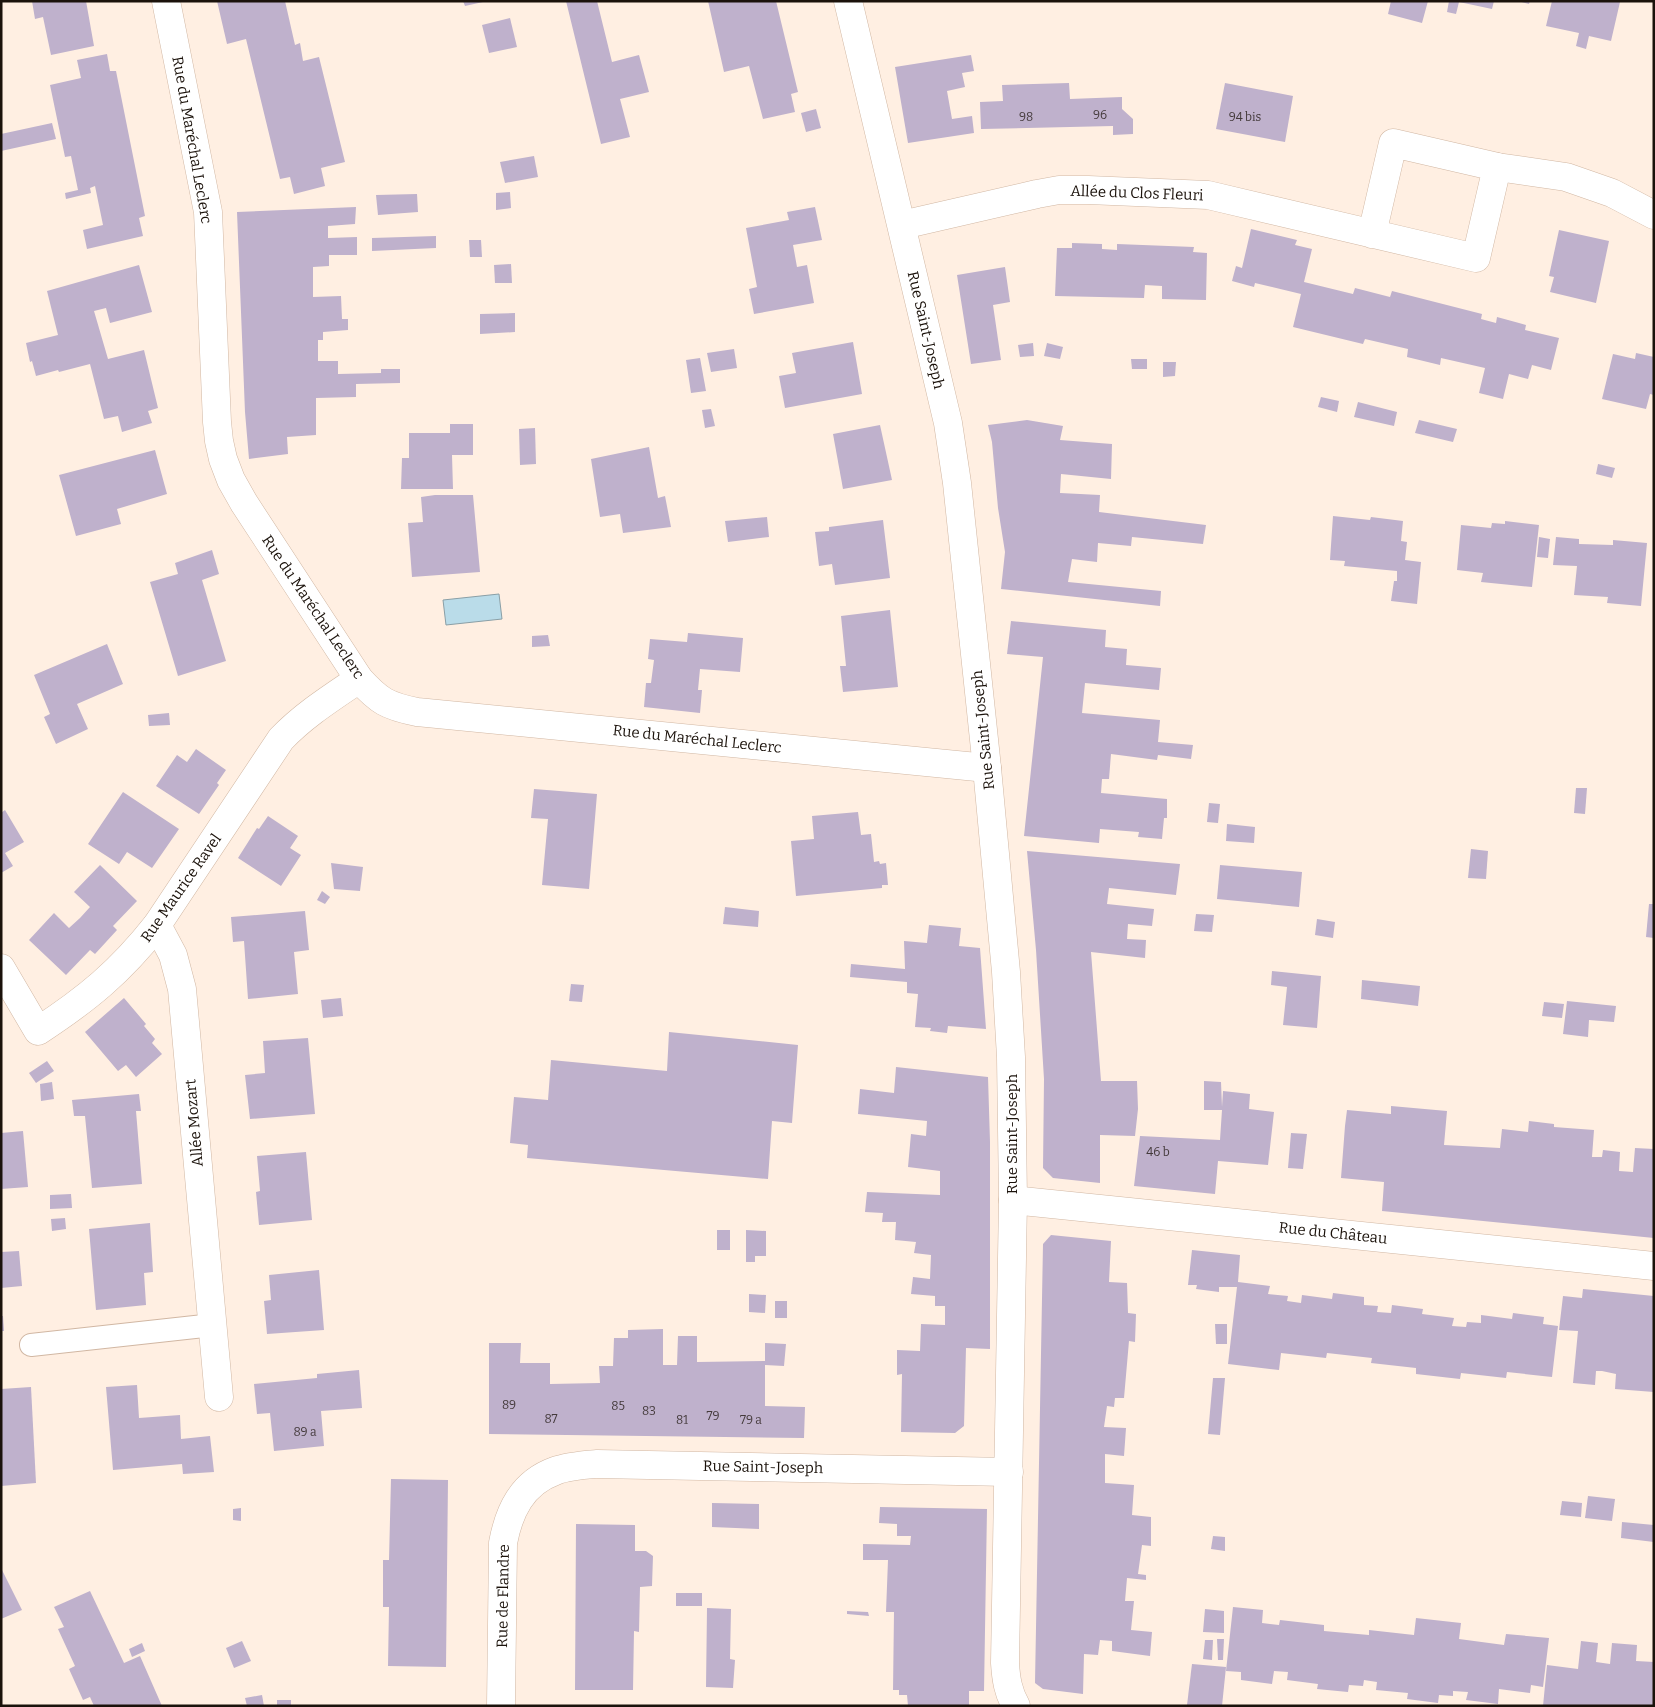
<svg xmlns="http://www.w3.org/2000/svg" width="1655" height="1707" font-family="Bitter,serif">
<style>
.water{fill:#badce9;stroke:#8a9fa6}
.building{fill:#bfb1cc}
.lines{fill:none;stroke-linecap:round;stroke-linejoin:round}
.lane-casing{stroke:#d1b7a3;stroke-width:24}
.street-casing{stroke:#d1b7a3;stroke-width:29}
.secondary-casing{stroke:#d1b7a3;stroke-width:29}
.lane{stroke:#fff;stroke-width:22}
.street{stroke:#fff;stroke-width:28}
.secondary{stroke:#fff;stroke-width:28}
.labels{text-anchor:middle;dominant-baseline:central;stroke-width:4;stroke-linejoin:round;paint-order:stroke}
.number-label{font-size:12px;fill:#443a3b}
.street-label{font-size:15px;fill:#1b120b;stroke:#fff}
</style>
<rect width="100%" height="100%" fill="#ffefe2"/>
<polygon class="water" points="499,594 502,619 446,625 443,600"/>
<g class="building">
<polygon points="32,1 86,1 94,46 51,55 43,17 35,19"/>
<polygon points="217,1 285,1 295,45 300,43 303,61 319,57 345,162 321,168 325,186 294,194 290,177 280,179 246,39 227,44"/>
<polygon points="463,1 483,1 483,2 465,6"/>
<polygon points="566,1 597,1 612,62 639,55 649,92 620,99 630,137 601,144"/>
<polygon points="708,1 776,1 798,92 791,94 795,112 763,119 749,66 724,72"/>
<polygon points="1391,1 1428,1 1422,23 1388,14"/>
<polygon points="1449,1 1494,1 1492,9 1459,2 1456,14 1447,12"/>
<polygon points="1518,1 1530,1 1529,4"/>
<polygon points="1552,1 1620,2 1611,41 1589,36 1586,49 1576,46 1579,33 1546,26"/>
<polygon points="510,18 517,47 489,53 482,25"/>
<polygon points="107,54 110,71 116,71 145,216 139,218 143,236 87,249 83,230 103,225 95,186 90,188 91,193 66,199 65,193 78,190 71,156 65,157 50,85 81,78 77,60"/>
<polygon points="971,55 974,71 962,73 965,87 947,91 952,119 972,116 974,133 908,143 895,67"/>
<polygon points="1069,83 1070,99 1122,97 1122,109 1133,119 1133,134 1113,135 1113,126 981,129 980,102 1003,101 1002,85"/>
<polygon points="1225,83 1293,96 1285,142 1216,129"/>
<polygon points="816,109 821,128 806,132 801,113"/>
<polygon points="52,123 56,139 1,151 1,134"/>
<polygon points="534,156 538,177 505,183 500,162"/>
<polygon points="510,192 511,208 496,210 496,193"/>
<polygon points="417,194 418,212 378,215 376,195"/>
<polygon points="356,207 355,224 328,226 328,238 357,237 357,255 329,255 329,266 313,267 313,297 341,296 342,319 348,319 348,330 323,332 323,340 318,340 318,361 338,361 338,374 381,373 381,369 400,369 400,383 356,384 356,397 316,398 316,435 287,437 288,454 249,459 245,412 237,212"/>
<polygon points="815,207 822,240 793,245 797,267 807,265 814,303 754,314 749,289 757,287 746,228 789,220 787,212"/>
<polygon points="1251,229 1297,240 1295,245 1312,249 1304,282 1353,294 1355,288 1390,297 1392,291 1482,314 1481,319 1496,323 1497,317 1519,323 1526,325 1525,330 1559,338 1551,370 1532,365 1528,379 1509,374 1503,399 1479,393 1485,368 1441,358 1440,365 1407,357 1408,349 1365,339 1363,344 1293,327 1301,294 1255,283 1254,287 1232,281 1236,266 1242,268"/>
<polygon points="1559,230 1609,241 1596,303 1550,292 1554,277 1549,276"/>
<polygon points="436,236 436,248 372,251 372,238"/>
<polygon points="469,240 481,240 482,257 470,257"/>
<polygon points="1072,243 1102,244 1102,249 1117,250 1117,244 1194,247 1193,252 1207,253 1206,300 1162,299 1162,286 1145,285 1144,298 1055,296 1057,248 1072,248"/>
<polygon points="511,264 512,283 495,283 494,265"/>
<polygon points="139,265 152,312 110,323 106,308 94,311 108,359 144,350 158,408 148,411 152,423 122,432 118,416 104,419 90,364 59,372 58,370 36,376 32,361 30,362 26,343 58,335 47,291"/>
<polygon points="1005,267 1010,302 993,305 1001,360 971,364 957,275"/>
<polygon points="515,313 515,332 480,334 480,314"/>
<polygon points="853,342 862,394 785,408 779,376 796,373 792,353"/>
<polygon points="1033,343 1034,356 1020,357 1018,345"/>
<polygon points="1047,343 1063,347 1060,359 1044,356"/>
<polygon points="734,349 737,368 711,372 707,353"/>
<polygon points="1636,353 1654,357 1654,395 1650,394 1646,409 1602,399 1613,354 1635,359"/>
<polygon points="700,358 706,391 691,393 686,360"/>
<polygon points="1131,359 1147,359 1147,369 1132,369"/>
<polygon points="1163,362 1176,362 1175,376 1163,377"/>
<polygon points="1321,397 1339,401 1337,412 1318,407"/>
<polygon points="1358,402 1397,412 1394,426 1354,417"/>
<polygon points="711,409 715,426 705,428 702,410"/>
<polygon points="1027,420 1063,426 1060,440 1112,444 1111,479 1061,474 1060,493 1100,495 1099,512 1206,525 1203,544 1132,537 1131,546 1098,543 1097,562 1072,559 1068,582 1161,591 1160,606 1001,589 1005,552 998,508 992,442 988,425"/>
<polygon points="1419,420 1457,429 1453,442 1415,433"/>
<polygon points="450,424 473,424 473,455 452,455 453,489 401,489 402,458 409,458 409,433 450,433"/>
<polygon points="880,425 892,480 843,489 833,434"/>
<polygon points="535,428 536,464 520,465 519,429"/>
<polygon points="649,447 658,498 665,496 671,527 623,533 620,514 600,517 591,459"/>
<polygon points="155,450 167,494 117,509 121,524 76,536 59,475"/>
<polygon points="1598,464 1615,468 1612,478 1596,474"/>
<polygon points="435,495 473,495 480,572 412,577 408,523 423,522 421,497"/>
<polygon points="1333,516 1370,520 1371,517 1403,521 1401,541 1407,542 1405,560 1421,562 1417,604 1391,601 1394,581 1397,581 1397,571 1344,566 1345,561 1330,560"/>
<polygon points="767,517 769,537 728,542 725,521"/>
<polygon points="883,520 890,578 835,585 832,564 819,566 815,532 829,531 829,527"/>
<polygon points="1505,521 1539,525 1532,587 1481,582 1483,573 1457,570 1461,525 1491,528 1492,523 1505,524"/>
<polygon points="1539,537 1550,539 1548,558 1537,557"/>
<polygon points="1556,537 1579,539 1579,544 1613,545 1613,540 1647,543 1641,606 1607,603 1608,597 1574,595 1577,566 1553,565"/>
<polygon points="212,550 219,574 202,580 226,661 178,676 150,582 178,574 175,563"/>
<polygon points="890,610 898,687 843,692 840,666 846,666 841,616"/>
<polygon points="1011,621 1106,630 1105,647 1127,649 1126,665 1161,668 1159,690 1085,683 1082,713 1160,720 1158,742 1193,745 1191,759 1158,755 1157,760 1111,754 1109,779 1102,779 1101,793 1167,799 1167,818 1164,818 1162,839 1138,837 1139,832 1100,829 1099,843 1024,836 1043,657 1007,654"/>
<polygon points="688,633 743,638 740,672 700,669 698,690 702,690 700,713 644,707 646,683 651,683 654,660 648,659 650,639 687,642"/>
<polygon points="548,635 550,646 532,647 532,636"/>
<polygon points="107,644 123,684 77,704 88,729 56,744 44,717 50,714 34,675"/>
<polygon points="169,713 170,725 149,726 148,715"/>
<polygon points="196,749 226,770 217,783 219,785 199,814 156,786 177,755 187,762"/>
<polygon points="1576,788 1587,788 1585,814 1574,813"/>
<polygon points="534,789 597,794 589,889 542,885 548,819 531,818"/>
<polygon points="123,792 179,829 152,868 127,852 119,864 88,844"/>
<polygon points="1209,803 1220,804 1218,823 1207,822"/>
<polygon points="5,810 24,842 5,853 13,866 1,873 1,813"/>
<polygon points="858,812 861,835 871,834 874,862 879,861 880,864 886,863 888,885 882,885 882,888 796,896 791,841 814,839 812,816"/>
<polygon points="268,816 298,836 290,848 301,855 281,886 238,858 257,828 259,829"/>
<polygon points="1227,824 1255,827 1254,843 1226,841"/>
<polygon points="1471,849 1488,851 1486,879 1468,878"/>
<polygon points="1027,851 1180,864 1176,895 1109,888 1107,904 1154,909 1152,926 1128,924 1127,939 1146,940 1145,958 1091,952 1101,1081 1137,1081 1138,1109 1135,1136 1100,1135 1100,1183 1053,1178 1043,1168 1044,1079 1036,950"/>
<polygon points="331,863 363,867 360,891 334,889"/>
<polygon points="100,865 137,901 113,926 117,930 95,954 90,950 66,975 29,940 54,913 69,928 80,918 90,907 74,892"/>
<polygon points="1220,865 1302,872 1299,907 1217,899"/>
<polygon points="322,891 330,897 325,904 317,900"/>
<polygon points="1649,904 1654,904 1654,938 1646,937"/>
<polygon points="725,907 759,911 758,927 723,924"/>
<polygon points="305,911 309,950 294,952 298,994 248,999 244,941 233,942 231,917"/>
<polygon points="1196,914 1214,915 1212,932 1194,931"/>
<polygon points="1317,919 1335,922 1333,938 1315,935"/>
<polygon points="929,925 961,928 959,946 980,948 986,1029 948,1026 947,1033 930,1031 931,1028 915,1027 918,994 907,993 907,982 850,977 851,964 905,969 904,941 927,943"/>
<polygon points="1272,971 1321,976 1317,1028 1283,1025 1287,987 1271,985"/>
<polygon points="1362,980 1420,986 1418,1006 1361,999"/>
<polygon points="571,984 584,985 582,1002 569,1001"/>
<polygon points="124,998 146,1024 144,1026 155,1039 152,1043 162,1054 136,1077 126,1065 118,1071 85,1032"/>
<polygon points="341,998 343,1016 323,1018 321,1000"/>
<polygon points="1567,1001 1616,1006 1614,1022 1589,1020 1588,1037 1563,1034"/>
<polygon points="1544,1002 1564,1004 1562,1018 1542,1016"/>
<polygon points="669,1032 798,1045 792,1123 772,1121 768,1179 527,1158 528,1145 510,1143 514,1097 548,1100 551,1060 667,1071"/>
<polygon points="308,1038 315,1114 250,1119 245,1075 265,1073 263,1041"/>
<polygon points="47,1061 54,1071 36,1083 29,1073"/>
<polygon points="896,1067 988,1077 990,1142 990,1349 966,1348 964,1426 955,1433 901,1432 902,1374 897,1375 897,1350 920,1351 921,1324 945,1325 945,1306 935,1306 935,1296 911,1294 913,1277 930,1279 931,1255 914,1253 916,1242 895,1240 896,1222 882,1222 883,1213 865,1212 867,1192 940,1195 940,1171 908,1167 911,1134 926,1136 927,1121 858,1114 860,1089 894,1093"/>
<polygon points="1204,1081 1221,1082 1222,1107 1223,1091 1250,1094 1249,1109 1274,1112 1268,1165 1218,1161 1215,1194 1134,1186 1140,1136 1220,1140 1222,1110 1204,1110"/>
<polygon points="52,1082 54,1099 41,1101 40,1084"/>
<polygon points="139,1094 141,1111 136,1111 142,1184 92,1188 85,1116 74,1116 72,1100"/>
<polygon points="1391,1106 1447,1111 1444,1145 1500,1148 1502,1129 1528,1132 1529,1121 1554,1124 1554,1127 1594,1130 1592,1157 1602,1157 1603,1150 1620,1152 1619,1171 1633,1172 1635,1148 1654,1149 1654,1238 1382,1211 1384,1182 1341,1178 1345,1126 1347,1110 1391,1114"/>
<polygon points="23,1131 28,1187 1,1189 1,1133"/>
<polygon points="1291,1133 1307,1134 1303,1169 1288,1168"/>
<polygon points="306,1152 312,1220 259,1225 256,1192 260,1191 257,1156"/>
<polygon points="71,1194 72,1208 50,1209 50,1195"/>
<polygon points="65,1218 66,1229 52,1231 51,1219"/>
<polygon points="150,1223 153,1272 144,1273 146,1305 96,1310 89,1229"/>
<rect x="717" y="1230" width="13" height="20"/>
<polygon points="746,1230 766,1231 766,1256 755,1256 755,1262 746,1262"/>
<polygon points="1051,1235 1111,1241 1109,1282 1127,1283 1128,1313 1136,1314 1135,1342 1129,1341 1124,1398 1115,1398 1114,1407 1107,1406 1104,1427 1126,1428 1124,1456 1105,1454 1105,1483 1134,1485 1132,1515 1151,1517 1151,1546 1142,1545 1138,1574 1146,1575 1146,1580 1127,1578 1125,1601 1134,1601 1131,1630 1152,1632 1150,1656 1112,1651 1112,1641 1100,1640 1098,1655 1084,1654 1083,1694 1043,1689 1035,1683 1043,1244"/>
<polygon points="1192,1250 1240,1255 1238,1282 1270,1286 1268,1294 1288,1296 1287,1301 1301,1303 1302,1295 1332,1299 1333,1293 1364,1297 1364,1305 1378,1306 1377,1312 1391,1313 1392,1305 1423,1309 1422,1314 1454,1318 1452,1326 1466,1327 1467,1322 1481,1323 1481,1315 1512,1319 1513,1313 1544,1317 1543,1324 1558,1326 1552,1377 1507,1372 1506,1378 1461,1373 1460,1379 1416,1374 1416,1368 1371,1363 1372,1358 1327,1353 1326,1358 1281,1353 1279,1370 1228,1364 1237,1287 1219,1287 1219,1292 1196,1289 1197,1285 1188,1285"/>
<polygon points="19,1251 22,1286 1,1288 1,1252"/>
<polygon points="319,1270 324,1330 267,1334 264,1301 271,1300 269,1275"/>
<polygon points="1583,1289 1654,1296 1654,1392 1615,1389 1616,1374 1602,1371 1596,1371 1595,1385 1573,1383 1578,1331 1559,1330 1563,1296 1582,1298"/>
<polygon points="749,1294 766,1295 765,1313 749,1312"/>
<rect x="775" y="1301" width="12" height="17"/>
<polygon points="1,1316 3,1316 4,1331 1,1331"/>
<polygon points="1215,1324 1227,1324 1227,1344 1216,1344"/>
<polygon points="663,1329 663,1365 677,1365 678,1336 697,1336 697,1362 765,1361 765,1343 786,1344 784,1366 765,1365 765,1406 805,1407 804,1438 489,1434 489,1343 521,1343 520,1363 550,1363 550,1384 600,1383 599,1366 613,1366 614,1338 628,1338 628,1330"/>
<polygon points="359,1370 362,1408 321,1411 324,1446 274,1451 270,1413 257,1414 254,1384 317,1378 317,1374"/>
<polygon points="1213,1378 1225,1378 1220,1435 1208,1434"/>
<polygon points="137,1385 139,1418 180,1415 181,1439 210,1436 214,1472 183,1474 182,1464 113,1470 106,1387"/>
<polygon points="31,1387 36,1483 1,1486 1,1389"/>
<polygon points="391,1479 448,1480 446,1667 388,1666 389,1607 383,1607 383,1560 389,1560"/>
<polygon points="1588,1496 1615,1499 1612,1521 1585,1518"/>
<polygon points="1562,1501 1582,1503 1581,1517 1560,1515"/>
<polygon points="712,1503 759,1504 759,1529 712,1527"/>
<polygon points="880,1507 987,1509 984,1691 969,1691 969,1706 908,1706 907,1695 899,1695 899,1690 893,1690 894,1612 886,1612 888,1560 863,1560 863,1544 910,1545 911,1536 897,1536 897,1524 879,1523"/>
<polygon points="241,1508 241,1521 233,1520 233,1509"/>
<polygon points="1622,1522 1654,1525 1654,1542 1621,1538"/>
<polygon points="576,1524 635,1525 635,1551 646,1551 653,1556 652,1586 640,1587 639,1632 634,1631 633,1690 575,1690"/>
<polygon points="1213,1536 1225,1537 1225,1551 1211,1549"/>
<polygon points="1,1568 22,1610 1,1619"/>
<polygon points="90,1591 124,1663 140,1656 162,1706 94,1706 90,1697 83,1700 69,1669 75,1666 58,1629 64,1627 54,1607"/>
<rect x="676" y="1593" width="26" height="13"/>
<polygon points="1233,1607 1263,1610 1262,1623 1279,1625 1280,1620 1324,1625 1324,1631 1369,1635 1369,1630 1414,1635 1416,1618 1461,1623 1459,1639 1504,1645 1506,1634 1549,1638 1543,1687 1531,1685 1530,1693 1499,1689 1498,1704 1466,1700 1468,1692 1453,1691 1453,1696 1439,1695 1438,1703 1407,1699 1408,1693 1376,1690 1377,1682 1364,1680 1363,1686 1349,1685 1348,1692 1317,1689 1318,1684 1287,1680 1288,1672 1274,1671 1272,1684 1241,1680 1241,1672 1226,1671"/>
<polygon points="707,1608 731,1609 730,1659 735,1660 733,1688 706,1687"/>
<polygon points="1205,1609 1224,1611 1224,1633 1203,1632"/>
<polygon points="847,1611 868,1612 869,1616 847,1614"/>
<polygon points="1217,1639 1224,1639 1223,1660 1218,1660"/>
<polygon points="1205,1640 1213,1640 1212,1660 1203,1659"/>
<polygon points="242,1641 251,1661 234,1668 226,1648"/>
<polygon points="1581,1641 1598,1643 1596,1662 1610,1664 1612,1643 1637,1645 1636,1661 1654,1662 1654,1706 1543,1706 1547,1665 1578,1669"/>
<polygon points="142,1643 145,1651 132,1657 129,1649"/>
<polygon points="1192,1664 1226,1667 1222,1706 1187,1705"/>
<polygon points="262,1695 264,1706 247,1706 245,1698"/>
<rect x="277" y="1700" width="14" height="6"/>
</g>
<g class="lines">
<defs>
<polyline id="lane" points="31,1345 213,1325"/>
<g id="street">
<path d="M166 1 208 212 217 422 219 441 223 459 231 480 244 503 359 679C379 701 387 706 417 712L987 768"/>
<polyline points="1497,167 1566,177 1612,193 1654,215"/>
<polyline points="902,225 1037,194 1059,190 1088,190 1208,195 1476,258 1497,167 1393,143 1372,234"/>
<polyline points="157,925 173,955 182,989 219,1397"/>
<path d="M1 968 38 1031C87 999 120 972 157 925L281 739C304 715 331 698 359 679"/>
<polyline points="1013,1200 1654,1266"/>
<path d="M501 1706 503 1543C509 1511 522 1483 555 1471 568 1466 584 1465 597 1464L1009 1472"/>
</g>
<path id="secondary" d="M848 1 948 423 957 483 987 768 1006 972 1011 1057 1013 1200 1005 1663C1006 1679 1008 1692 1016 1706"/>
</defs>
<use href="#lane" class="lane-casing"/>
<use href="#street" class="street-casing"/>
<use href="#secondary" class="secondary-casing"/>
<use href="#lane" class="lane"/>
<use href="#street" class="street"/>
<use href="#secondary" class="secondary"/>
</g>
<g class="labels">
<g class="number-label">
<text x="1100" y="115">96</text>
<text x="1026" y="117">98</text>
<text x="1245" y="117">94 bis</text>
<text x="1158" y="1152">46 b</text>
<text x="509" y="1405">89</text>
<text x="618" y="1406">85</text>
<text x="649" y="1411">83</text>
<text x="713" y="1416">79</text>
<text x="551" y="1419">87</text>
<text x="682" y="1420">81</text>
<text x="751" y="1420">79 a</text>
<text x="305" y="1432">89 a</text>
</g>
<g class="street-label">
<text transform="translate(192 140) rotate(80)">Rue du Maréchal Leclerc</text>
<text transform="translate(1137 193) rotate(2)">Allée du Clos Fleuri</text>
<text transform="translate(926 330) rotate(77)">Rue Saint-Joseph</text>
<text transform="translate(313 607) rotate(56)">Rue du Maréchal Leclerc</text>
<text transform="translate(983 730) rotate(-96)">Rue Saint-Joseph</text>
<text transform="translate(697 739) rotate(6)">Rue du Maréchal Leclerc</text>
<text transform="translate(181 888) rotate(-55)">Rue Maurice Ravel</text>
<text transform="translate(194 1123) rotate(-95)">Allée Mozart</text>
<text transform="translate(1012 1134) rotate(-90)">Rue Saint-Joseph</text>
<text transform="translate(1333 1233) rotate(6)">Rue du Château</text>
<text transform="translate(763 1467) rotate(1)">Rue Saint-Joseph</text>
<text transform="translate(503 1596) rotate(-89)">Rue de Flandre</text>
</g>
</g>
<rect width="1655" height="1707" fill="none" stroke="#1b120b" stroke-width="5"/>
</svg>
